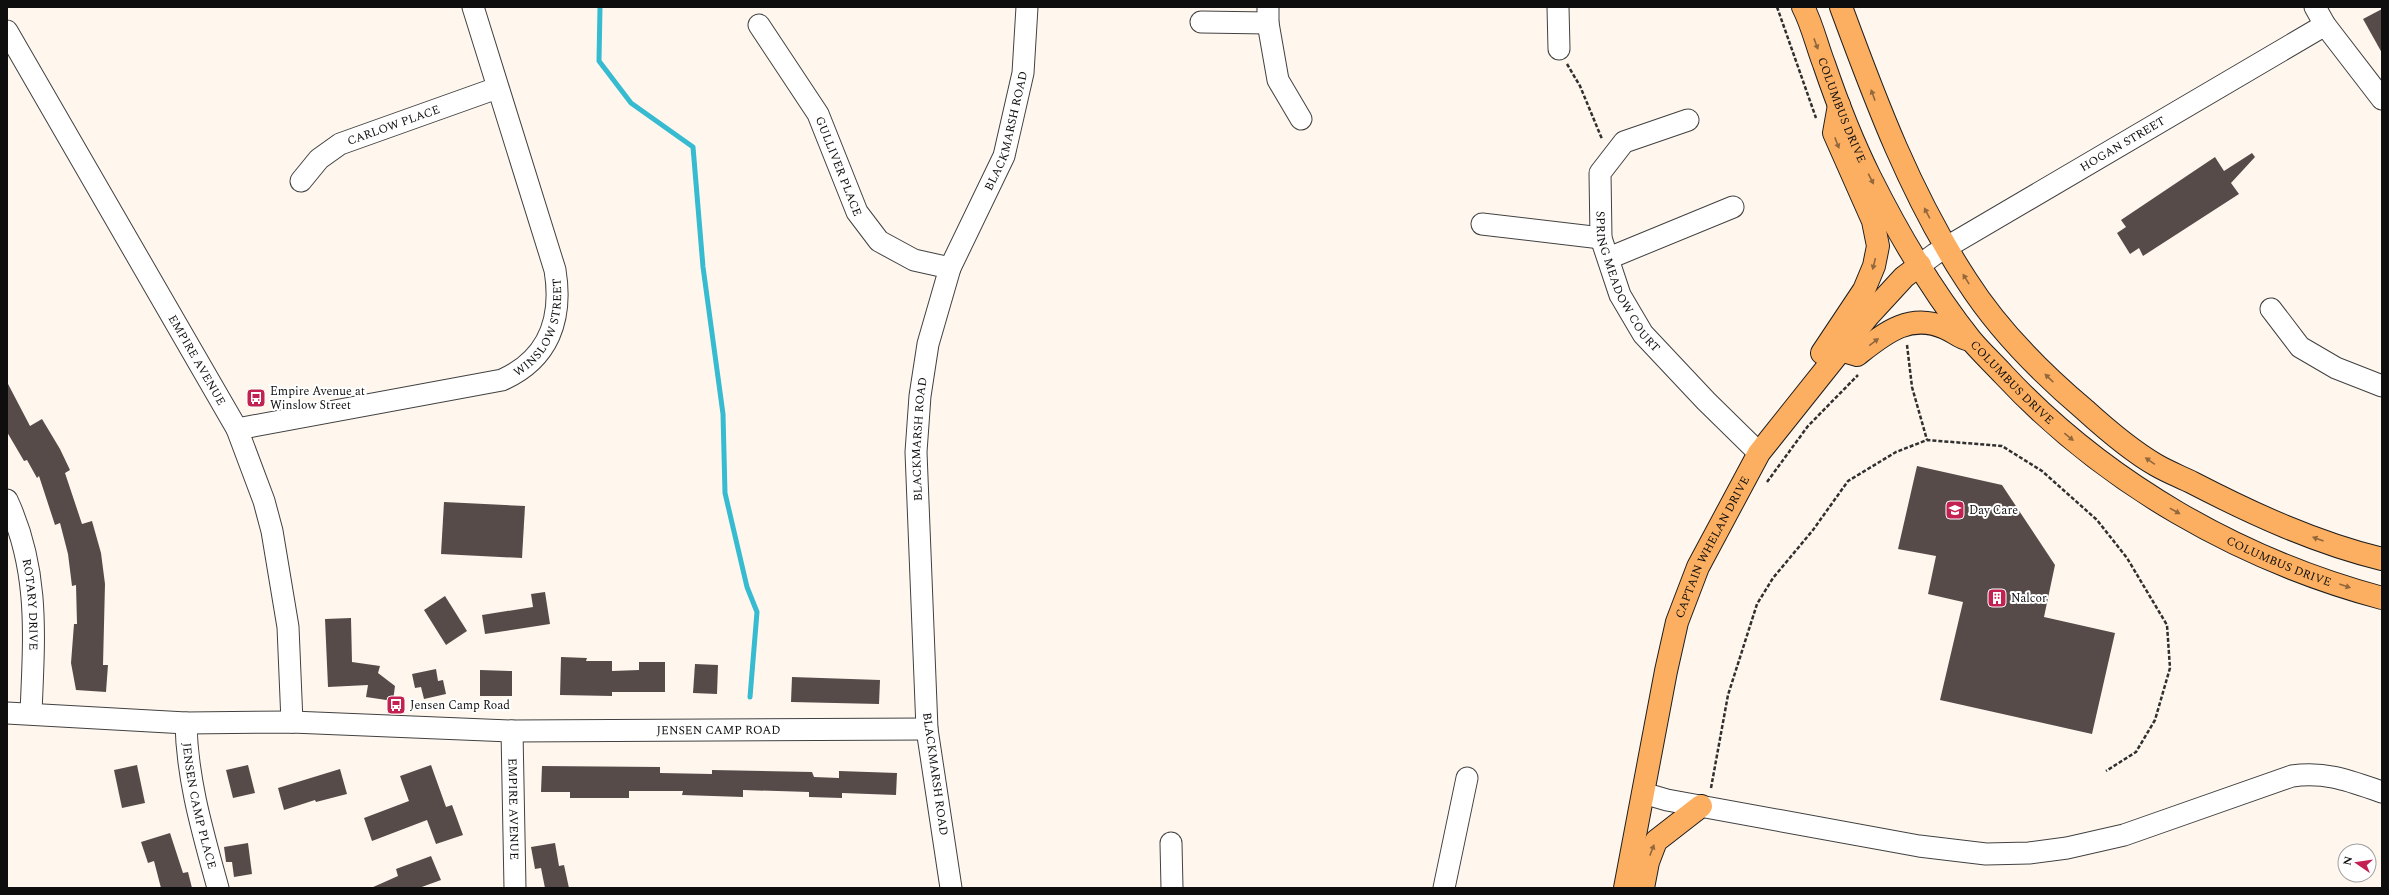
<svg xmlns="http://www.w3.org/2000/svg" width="2389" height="895" font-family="Spectral,serif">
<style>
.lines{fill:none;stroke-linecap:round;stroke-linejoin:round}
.stream{stroke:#36bbd1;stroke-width:5}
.building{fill:#574b4a}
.minor-casing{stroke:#414141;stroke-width:23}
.major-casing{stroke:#1f1f1f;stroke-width:24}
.path{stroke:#303030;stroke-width:2.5;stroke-dasharray:4 2;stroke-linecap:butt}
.minor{stroke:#fff;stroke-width:21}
.major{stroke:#fcaf61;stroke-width:22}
.oneway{fill:#91673c}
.labels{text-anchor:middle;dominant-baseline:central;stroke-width:4;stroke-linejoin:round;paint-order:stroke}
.street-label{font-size:12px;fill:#0e0e0e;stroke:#fff}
.poi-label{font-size:12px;fill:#0e0e0e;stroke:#fff;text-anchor:start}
</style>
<rect width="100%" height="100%" fill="#fff7ee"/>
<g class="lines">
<polyline class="stream" points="600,7 599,61 631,103 693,147 703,267 723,414 725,493 747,587 757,612 750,697"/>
</g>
<g class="building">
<polygon points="2382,9 2382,53 2363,19"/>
<polygon points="2252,153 2255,157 2231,183 2239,194 2143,256 2139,248 2130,254 2117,233 2126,227 2121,220 2215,157 2224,171"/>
<polygon points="7,382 30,426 42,419 60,449 70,470 65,473 82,524 92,521 101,553 105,584 103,665 108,665 106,692 76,690 71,663 74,624 77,624 76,585 72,586 68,554 60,523 55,525 39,476 37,478 27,460 24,461 7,432"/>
<polygon points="1917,466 2002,485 2055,565 2044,617 2115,633 2092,734 1940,700 1963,602 1928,594 1936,556 1898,549"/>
<polygon points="444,502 525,506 522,558 441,554"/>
<polygon points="545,592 550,624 485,634 482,615 533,607 531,594"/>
<polygon points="445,596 467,631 446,645 424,610"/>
<polygon points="351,618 352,662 380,666 378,673 395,686 393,701 366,697 368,685 328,687 325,619"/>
<polygon points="561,657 587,658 586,661 612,661 612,671 639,670 639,662 665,662 665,692 612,692 612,696 560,695"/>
<polygon points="695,664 718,665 717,694 693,693"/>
<polygon points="436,669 438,681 443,680 446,694 424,699 421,687 415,688 412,674"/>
<polygon points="480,670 512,671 512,696 480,696"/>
<polygon points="792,677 880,680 879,704 791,702"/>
<polygon points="137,765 145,803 122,808 114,770"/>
<polygon points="248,765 255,793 233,798 226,770"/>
<polygon points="431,765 446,807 452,805 463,835 436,844 427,820 372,841 364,818 409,801 400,776"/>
<polygon points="542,766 660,767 660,773 712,774 712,770 812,772 814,777 839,778 839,771 897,773 896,795 842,793 842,798 809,797 809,792 743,790 743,797 682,795 683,791 629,791 629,798 570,798 570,792 541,792"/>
<polygon points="340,769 347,794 316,802 315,800 284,810 278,788"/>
<polygon points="170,833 183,873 188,872 192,888 161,888 154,861 148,863 141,842"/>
<polygon points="248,843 252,874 234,877 232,862 226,862 224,847"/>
<polygon points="555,843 559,866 564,865 569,888 545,888 541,868 535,869 531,847"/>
<polygon points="431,856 441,880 419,888 371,888 398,876 396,869"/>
</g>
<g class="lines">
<defs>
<g id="minor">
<polyline points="1268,7 1268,23 1278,80 1301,119"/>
<polyline points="1558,7 1559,49"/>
<polyline points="2315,7 2325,25 2382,99"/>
<polyline points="1201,22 1268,23"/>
<path id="s1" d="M759 25 818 114 857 212 879 241 914 260 950 268"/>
<path id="s2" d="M7 31 237 429 264 501 272 531 288 627 292 722"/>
<path id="s3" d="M1688 120 1624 142 1600 173 1601 238 1620 295 1643 334 1706 401 1759 453"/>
<path id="s4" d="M301 181 319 159 340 144 497 88"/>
<polyline points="1482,224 1601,238"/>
<polyline points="1609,258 1733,207"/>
<path id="s5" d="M1920 265 1935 254 2325 25"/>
<polyline points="2271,309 2300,347 2336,368 2382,386"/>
<path id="s6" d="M237 429 502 380C549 359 563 319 555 270L473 7"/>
<path id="s7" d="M7 500C40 571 34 637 31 713"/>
<path id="s8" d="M7 713 186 723 292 722 512 731 927 729"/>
<path id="s9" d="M186 723C187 780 203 833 218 888"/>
<path id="s10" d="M512 731 515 888"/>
<path d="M1643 793 1667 800 1919 846 1986 854 2029 853 2067 848 2124 835 2292 776C2326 771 2350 781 2382 792"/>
<polyline points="1171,843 1172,888"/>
<path id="s11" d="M951 888 927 729 916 452 920 396 928 344 950 268 1004 156 1023 73 1027 7"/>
<polyline points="1444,888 1467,778"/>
</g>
<g id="major">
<path id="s12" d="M1803 7C1812 24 1817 46 1824 64 1837 102 1852 141 1870 177 1898 233 1932 291 1971 340 1981 352 1993 363 2004 375 2105 483 2240 560 2382 598"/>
<path d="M1841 7C1876 102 1911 196 1967 281 1999 331 2040 372 2085 410 2107 430 2130 450 2156 465 2168 472 2181 477 2193 483 2253 514 2316 543 2382 559"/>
<path d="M1840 350 1857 355C1884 334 1909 312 1945 328 1955 332 1959 338 1970 340"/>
<polyline points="1822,353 1864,290 1874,266 1878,246 1873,221 1834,133 1839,105"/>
<path id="s13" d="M1625 888 1666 671 1677 622 1698 567 1759 453 1869 315 1904 277 1920 265"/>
<polyline points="1643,888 1648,862 1656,841 1701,806"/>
</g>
</defs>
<use href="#minor" class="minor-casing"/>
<use href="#major" class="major-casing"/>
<g class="path">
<polyline points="1777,7 1816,118"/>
<polyline points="1567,64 1580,86 1602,139"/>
<polyline points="1907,345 1912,387 1927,440"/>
<polyline points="1767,482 1808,426 1858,375"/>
<polyline points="1711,788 1728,695 1757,604 1773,578 1813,530 1848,481 1896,452 1927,440 2002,446 2042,471 2097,520 2127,558 2167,625 2170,668 2155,720 2136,752 2106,771"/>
</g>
<use href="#minor" class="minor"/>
<use href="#major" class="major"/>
</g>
<defs><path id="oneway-solid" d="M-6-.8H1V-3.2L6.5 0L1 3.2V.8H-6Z"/></defs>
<g class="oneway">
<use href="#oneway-solid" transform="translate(1816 44) rotate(70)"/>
<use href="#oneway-solid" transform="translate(1873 95) rotate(-110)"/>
<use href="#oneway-solid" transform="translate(1837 143) rotate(69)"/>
<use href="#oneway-solid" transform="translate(1871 179) rotate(63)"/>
<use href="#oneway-solid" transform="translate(1927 213) rotate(-118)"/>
<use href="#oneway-solid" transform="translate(1874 264) rotate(104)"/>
<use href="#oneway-solid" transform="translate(1966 279) rotate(-122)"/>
<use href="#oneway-solid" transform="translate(1874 342) rotate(-38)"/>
<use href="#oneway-solid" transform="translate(2049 378) rotate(-136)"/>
<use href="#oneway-solid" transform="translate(2069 437) rotate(39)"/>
<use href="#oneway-solid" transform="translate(2150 461) rotate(-145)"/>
<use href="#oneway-solid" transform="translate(2175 511) rotate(29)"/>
<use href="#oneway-solid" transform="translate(2318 539) rotate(-160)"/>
<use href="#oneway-solid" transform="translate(2345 586) rotate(19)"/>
<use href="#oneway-solid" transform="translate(1652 850) rotate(-69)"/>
</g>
<defs>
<symbol id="bus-square" viewBox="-11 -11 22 22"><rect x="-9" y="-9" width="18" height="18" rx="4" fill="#c22152" stroke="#fff"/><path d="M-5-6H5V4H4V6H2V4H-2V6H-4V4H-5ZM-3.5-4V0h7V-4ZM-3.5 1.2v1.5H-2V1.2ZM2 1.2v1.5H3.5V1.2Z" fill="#fff"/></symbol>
<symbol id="school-square" viewBox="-11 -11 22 22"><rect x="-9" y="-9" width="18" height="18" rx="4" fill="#c22152" stroke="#fff"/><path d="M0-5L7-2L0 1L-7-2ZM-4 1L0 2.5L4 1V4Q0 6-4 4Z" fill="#fff"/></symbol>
<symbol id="building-square" viewBox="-11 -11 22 22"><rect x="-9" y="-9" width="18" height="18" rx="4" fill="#c22152" stroke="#fff"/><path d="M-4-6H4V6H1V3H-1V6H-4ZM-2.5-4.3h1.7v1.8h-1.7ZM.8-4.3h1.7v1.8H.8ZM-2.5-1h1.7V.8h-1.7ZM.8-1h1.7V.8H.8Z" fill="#fff"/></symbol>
</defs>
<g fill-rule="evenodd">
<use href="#bus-square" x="245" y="387" width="22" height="22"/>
<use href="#school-square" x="1944" y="499" width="22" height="22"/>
<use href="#building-square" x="1986" y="587" width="22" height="22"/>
<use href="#bus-square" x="385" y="694" width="22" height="22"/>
</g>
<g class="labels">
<g class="street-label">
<text stroke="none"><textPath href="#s12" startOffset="110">COLUMBUS DRIVE</textPath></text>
<text stroke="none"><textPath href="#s4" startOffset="111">CARLOW PLACE</textPath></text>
<text stroke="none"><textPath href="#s11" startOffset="775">BLACKMARSH ROAD</textPath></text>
<text stroke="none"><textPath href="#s5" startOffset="236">HOGAN STREET</textPath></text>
<text stroke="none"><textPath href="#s1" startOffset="163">GULLIVER PLACE</textPath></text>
<text stroke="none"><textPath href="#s3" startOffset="222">SPRING MEADOW COURT</textPath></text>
<text stroke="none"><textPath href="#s6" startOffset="339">WINSLOW STREET</textPath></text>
<text stroke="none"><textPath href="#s2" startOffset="380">EMPIRE AVENUE</textPath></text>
<text stroke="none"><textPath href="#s12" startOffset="434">COLUMBUS DRIVE</textPath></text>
<text stroke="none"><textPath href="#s11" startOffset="451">BLACKMARSH ROAD</textPath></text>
<text stroke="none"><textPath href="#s13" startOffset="354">CAPTAIN WHELAN DRIVE</textPath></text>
<text stroke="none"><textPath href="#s12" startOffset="758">COLUMBUS DRIVE</textPath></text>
<text stroke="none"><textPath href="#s7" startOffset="108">ROTARY DRIVE</textPath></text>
<text stroke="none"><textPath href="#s8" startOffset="712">JENSEN CAMP ROAD</textPath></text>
<text transform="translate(935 774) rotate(82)">BLACKMARSH ROAD</text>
<text stroke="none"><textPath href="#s9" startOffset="84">JENSEN CAMP PLACE</textPath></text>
<text stroke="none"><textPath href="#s10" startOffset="78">EMPIRE AVENUE</textPath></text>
</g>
<g class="poi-label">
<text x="270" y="391">Empire Avenue at<tspan x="270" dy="14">Winslow Street</tspan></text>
<text x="1969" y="510">Day Care</text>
<text x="2011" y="598">Nalcor</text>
<text x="410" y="705">Jensen Camp Road</text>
</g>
</g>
<rect width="2389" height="895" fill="none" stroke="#0e0e0e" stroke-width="16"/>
<g transform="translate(2357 863) rotate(283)"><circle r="19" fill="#ffffff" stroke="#9f9f9f"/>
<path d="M0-3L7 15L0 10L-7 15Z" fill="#c22152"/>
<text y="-6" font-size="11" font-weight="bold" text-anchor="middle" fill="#0e0e0e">N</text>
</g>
</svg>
